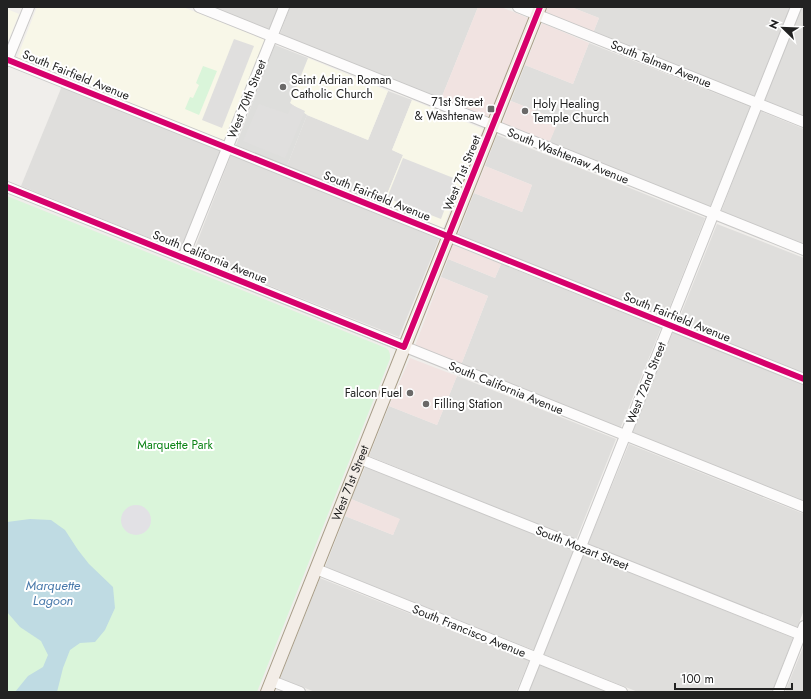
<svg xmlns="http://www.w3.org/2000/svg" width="811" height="699" font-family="Jost,sans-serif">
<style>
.residential{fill:#dfdedc}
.commercial{fill:#f1e3e1}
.education{fill:#f8f7e8}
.religious{fill:#dededc}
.park{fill:#daf5da}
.parking{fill:#e0dfde}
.plaza{fill:#e2e1e5}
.water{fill:#bfdbe3}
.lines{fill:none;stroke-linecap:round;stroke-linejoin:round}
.minor-casing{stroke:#c9c8c7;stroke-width:12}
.major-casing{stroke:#a79c86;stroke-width:14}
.minor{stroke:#fdfcfc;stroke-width:10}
.major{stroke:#f3ede7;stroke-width:12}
.cycleway-casing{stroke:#fff;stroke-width:8}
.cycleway{stroke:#d6006c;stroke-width:6}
.poi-dot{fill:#6a6968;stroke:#fff;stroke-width:1.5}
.labels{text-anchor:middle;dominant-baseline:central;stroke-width:4;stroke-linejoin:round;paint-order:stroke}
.street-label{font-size:12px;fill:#222;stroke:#fff}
.poi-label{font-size:12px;fill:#222;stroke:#fff;text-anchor:start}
.park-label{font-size:12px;fill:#0c8416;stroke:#fff}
.water-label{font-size:13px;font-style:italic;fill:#4a7aab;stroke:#fff}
</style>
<rect width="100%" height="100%" fill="#f0eeeb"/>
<g class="residential">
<polygon points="213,7 279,7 270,30"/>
<polygon points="290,7 478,7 441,99 280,34"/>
<polygon points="571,7 790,7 754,97 593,33 599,18"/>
<polygon points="802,7 804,7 804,117 764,101"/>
<polygon points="589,43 750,107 710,207 549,143 558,120 511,101 525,65 573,84"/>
<polygon points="62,86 221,151 182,251 21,186"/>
<polygon points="388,91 412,100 392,150 403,155 383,204 287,166 307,115 368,140"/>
<polygon points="760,111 804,129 804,245 721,212"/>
<polygon points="497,135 705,218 665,319 458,234 474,193 522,212 532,185 485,166"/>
<polygon points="231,155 439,239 399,337 192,255"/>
<polygon points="717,224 804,258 804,375 677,324"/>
<polygon points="448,259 495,278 501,264 661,328 620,429 461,365 488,296 441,277"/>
<polygon points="673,332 804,385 804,502 632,433"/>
<polygon points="457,376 616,439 576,540 369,456 389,406 437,425"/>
<polygon points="629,444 804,514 804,610 797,628 588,544"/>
<polygon points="365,467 574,550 534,650 325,567 345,516 393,535 399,519 351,499"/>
<polygon points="584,554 793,638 772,692 638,692 543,654"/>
<polygon points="320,578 529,661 516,692 315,692 280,678"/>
<polygon points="804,645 804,692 785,692"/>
<polygon points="539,665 608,692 529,692"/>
</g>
<g class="commercial">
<polygon points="478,7 501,7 528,18 488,118 441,99"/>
<polygon points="548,7 571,7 599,18 593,33 545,13"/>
<polygon points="542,23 589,43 573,84 525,65"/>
<polygon points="511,101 559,120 549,143 502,124"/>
<polygon points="485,166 532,185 522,212 474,193"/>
<polygon points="453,245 501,264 495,278 448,259"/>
<polygon points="441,277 488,296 461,365 415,346"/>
<polygon points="410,358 457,376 437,425 389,406"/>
<polygon points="351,499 400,519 393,535 345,516"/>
</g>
<g class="education">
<polygon points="37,7 183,7 266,40 225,141 17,58"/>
<polygon points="7,9 19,14 7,44"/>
<polygon points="308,58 388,91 368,140 307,115 290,103"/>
<polygon points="412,100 483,129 443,228 383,204 403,155 392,150"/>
</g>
<polygon class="religious" points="275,45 308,58 290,103 307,115 287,166 236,145"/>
<g class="park">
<polygon points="203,66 217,71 199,115 185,109 190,97 193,98 199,85 196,83"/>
<path d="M7 196 386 348C390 351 390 354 390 359L257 692H7Z"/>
</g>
<g class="parking">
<polygon points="234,39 254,46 222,128 202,120"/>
<polygon points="259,104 288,114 292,105 305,111 285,158 243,141"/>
<polygon points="403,158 456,179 441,219 387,198"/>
</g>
<circle class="plaza" cx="136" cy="520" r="15"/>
<polygon class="water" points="30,519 51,520 65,530 78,550 89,564 113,587 115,608 105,630 95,642 80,643 70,650 63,668 57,692 15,692 28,676 43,667 48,655 41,641 20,627 7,612 7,522"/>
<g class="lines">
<defs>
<g id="minor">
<polyline points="199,7 804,250"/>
<polyline points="518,7 804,122"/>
<polyline points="8,60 804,379"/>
<polyline points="7,61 29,7"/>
<polyline points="7,187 804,507"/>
<polyline points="183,258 284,7"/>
<polyline points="360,459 804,636"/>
<polyline points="316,569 622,692"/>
<polyline points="272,681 300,692"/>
<polyline points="523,692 796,7"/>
<polyline points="778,692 804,626"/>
</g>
<g id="major">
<path id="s1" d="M267 692 540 7"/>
</g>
</defs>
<use href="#minor" class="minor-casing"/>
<use href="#major" class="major-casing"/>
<use href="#minor" class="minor"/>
<use href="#major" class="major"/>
<defs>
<g id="cycleway">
<polyline points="8,60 804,379"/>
<polyline points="7,187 404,347 540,7"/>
</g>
</defs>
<use href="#cycleway" class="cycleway-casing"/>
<use href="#cycleway" class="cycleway"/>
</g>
<g class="poi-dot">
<circle cx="283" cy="87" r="4"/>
<rect x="487" y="105" width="8" height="8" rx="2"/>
<circle cx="525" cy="111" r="4"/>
<circle cx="410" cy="393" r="4"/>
<circle cx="426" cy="404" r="4"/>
</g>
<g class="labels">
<g class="street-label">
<text transform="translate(661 64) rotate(22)">South Talman Avenue</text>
<text transform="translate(76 75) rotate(22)">South Fairfield Avenue</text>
<text transform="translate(247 99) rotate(-68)">West 70th Street</text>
<text transform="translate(568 156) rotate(22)">South Washtenaw Avenue</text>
<text transform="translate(462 173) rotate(-68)">West 71st Street</text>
<text transform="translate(377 196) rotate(22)">South Fairfield Avenue</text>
<text transform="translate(210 257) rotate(22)">South California Avenue</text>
<text transform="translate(677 317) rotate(22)">South Fairfield Avenue</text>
<text transform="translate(646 383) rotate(-68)">West 72nd Street</text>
<text transform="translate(506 388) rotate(22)">South California Avenue</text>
<text stroke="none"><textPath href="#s1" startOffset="225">West 71st Street</textPath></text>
<text transform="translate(582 548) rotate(22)">South Mozart Street</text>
<text transform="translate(469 631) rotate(22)">South Francisco Avenue</text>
</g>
<g class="poi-label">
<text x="291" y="80">Saint Adrian Roman<tspan x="291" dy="14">Catholic Church</tspan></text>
<text x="483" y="102" text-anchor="end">71st Street<tspan x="483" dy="14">&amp; Washtenaw</tspan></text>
<text x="533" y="104">Holy Healing<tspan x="533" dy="14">Temple Church</tspan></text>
<text x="402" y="393" text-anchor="end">Falcon Fuel</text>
<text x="434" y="404">Filling Station</text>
</g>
<g class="park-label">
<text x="175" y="445">Marquette Park</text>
</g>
<g class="water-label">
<text x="53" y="585">Marquette<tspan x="53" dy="15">Lagoon</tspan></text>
</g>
</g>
<rect width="811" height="699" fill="none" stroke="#222222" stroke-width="16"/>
<g transform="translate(783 28) rotate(293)" stroke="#ffffff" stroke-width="3" paint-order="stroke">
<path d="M0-3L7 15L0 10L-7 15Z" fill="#222222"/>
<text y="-6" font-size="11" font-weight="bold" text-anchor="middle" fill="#222222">N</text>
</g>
<path d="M675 683v6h117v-6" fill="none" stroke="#222222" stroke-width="2"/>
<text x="681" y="683" font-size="12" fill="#222222" stroke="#ffffff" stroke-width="3" paint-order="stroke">100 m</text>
</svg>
